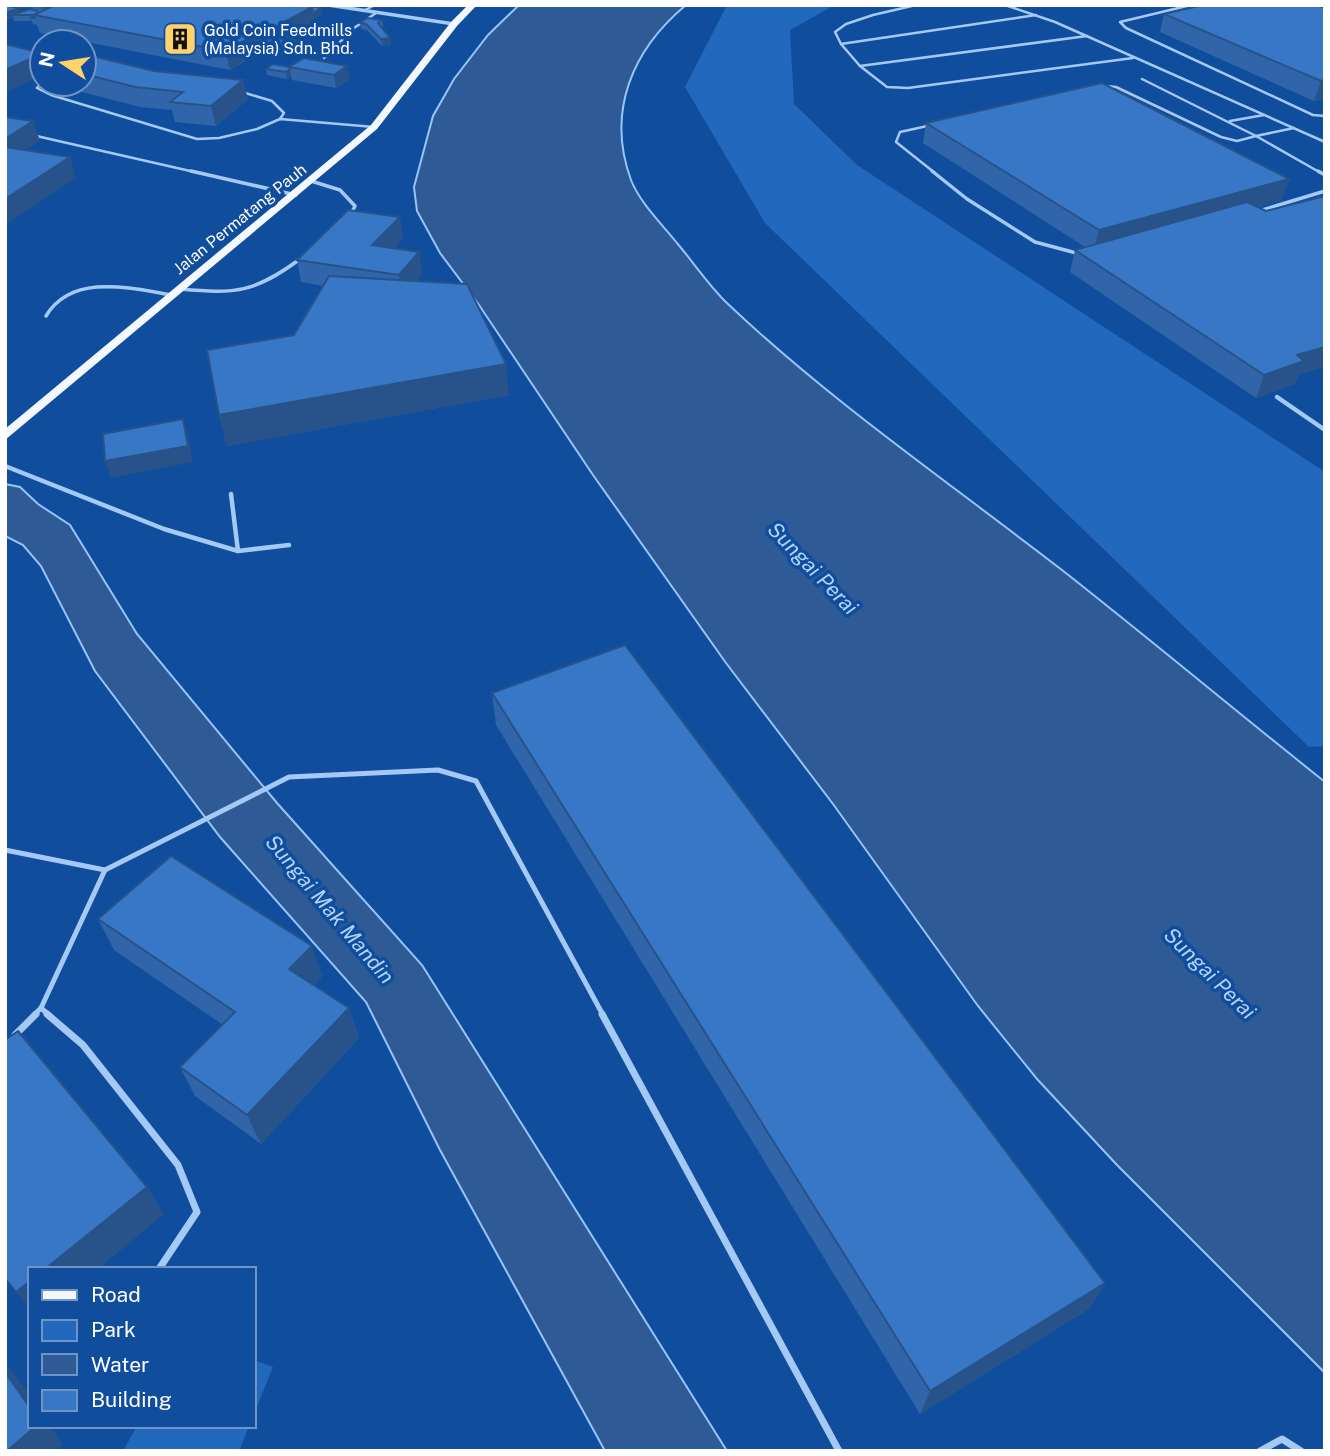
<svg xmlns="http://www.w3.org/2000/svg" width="1330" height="1456" font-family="'Public Sans',sans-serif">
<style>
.green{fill:#2268bc}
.water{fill:#2e5b96;stroke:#97c4f9;stroke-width:2}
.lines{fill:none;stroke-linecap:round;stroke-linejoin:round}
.lane-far4{stroke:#a5c9f5;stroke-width:2.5}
.lane-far3{stroke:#a5c9f5;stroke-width:3.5}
.lane-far2{stroke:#a5c9f5;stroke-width:4.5}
.lane-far1{stroke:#a5c9f5;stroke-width:5}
.lane{stroke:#a5c9f5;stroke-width:7}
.street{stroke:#a5c9f5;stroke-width:3.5}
.primary{fill:#f3f8ff;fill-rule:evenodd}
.wall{fill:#3066a9;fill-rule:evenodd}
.shaded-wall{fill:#27538a}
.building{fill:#3877c5;stroke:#27538a;stroke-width:2}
.labels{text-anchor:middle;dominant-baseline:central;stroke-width:7;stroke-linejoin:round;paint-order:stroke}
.far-poi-label{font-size:16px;fill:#fff;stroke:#104e9d;text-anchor:start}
.far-street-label{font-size:16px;fill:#fff;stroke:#104e9d}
.water-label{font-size:21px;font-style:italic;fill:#b2d4fb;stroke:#104e9d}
</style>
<rect width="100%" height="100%" fill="#104e9d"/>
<g class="green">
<polygon points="727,5 835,5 790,30 794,104 857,165 1325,472 1325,746 1309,747 765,223 685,87"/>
<polygon points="254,1360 273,1367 254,1414"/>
<polygon points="137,1426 249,1426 239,1451 123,1451"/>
</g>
<g class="water">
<path d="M519 5H686C632 50 606 112 631 180 640 203 662 224 677 243 694 263 709 286 728 304 829 400 951 484 1062 570 1151 640 1237 712 1325 782V1373L1117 1165 1037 1079 978 1006 833 804 726 663 593 475 479 305 440 253 417 211 414 187 433 116 454 79 488 35Z"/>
<polygon points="5,484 20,487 38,504 70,525 137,634 277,803 422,965 727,1451 605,1451 440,1150 366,1002 220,837 95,671 41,566 23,545 5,536"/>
</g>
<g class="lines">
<g class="lane-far4">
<polyline points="1005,5 1055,22 1325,142"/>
<polyline points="1191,5 1120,22 1126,28 1313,115 1325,116"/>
<polyline points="363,11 375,5"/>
<polyline points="1087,36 860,66 887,87 908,88 1133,58"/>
<polyline points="841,44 835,32 846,24 873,15 916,5"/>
<polyline points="324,58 354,28 376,13"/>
<polyline points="860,66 841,44 1036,15"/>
<polyline points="42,83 37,88 51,95 197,139 219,138 257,129 280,119 374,127"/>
<polyline points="1106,86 1116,87 1221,137 1237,141 1256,136 1142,79"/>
<polyline points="242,92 272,101 284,113 280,119"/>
<polyline points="1230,121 1264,115"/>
<polyline points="932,125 900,132 896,142 935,173"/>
<polyline points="32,135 199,173"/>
<polyline points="1256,136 1321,173"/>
<polyline points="1256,136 1294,128"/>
</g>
<g class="lane-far3">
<polyline points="191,171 296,195"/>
<polyline points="932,171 967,199 1035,242 1080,254"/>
<polyline points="1318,171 1325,175"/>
<polyline points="311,181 340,190 355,206 350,216"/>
<polyline points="1259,211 1325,191"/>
<path d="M180 289C236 294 254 293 300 259"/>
<path d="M46 316C72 273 130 288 172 295"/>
</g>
<g class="lane-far2">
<polyline points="1277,397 1325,430"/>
<polyline points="5,466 164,529 238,551 289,545"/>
<polyline points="231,494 238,551"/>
</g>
<g class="lane-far1">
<polyline points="5,850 105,870 289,777 438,770 476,781 603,1015"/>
<polyline points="41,1008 49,1015"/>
<polyline points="34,1015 41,1008 105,870"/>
</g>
<g class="lane">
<polyline points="47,1014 83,1045 178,1165 197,1212 159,1269"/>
<polyline points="602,1014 839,1451"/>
<polyline points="15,1035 36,1014"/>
<polyline points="1260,1451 1282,1439 1301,1451"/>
</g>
<polyline class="street" points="328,5 454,24"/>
<polygon class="primary" points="468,5 477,5 457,26 377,129 5,440 5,429 371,125 451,22"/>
</g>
<g class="wall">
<path d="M311 5 312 6 321 8 322 14 314 19 315 26 295 37 297 48 285 54 265 50 230 70 40 33 37 25 33 24 32 21H14L13 17 8 19H5V6H9ZM32 7 33 10 20 12 19 8Z"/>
<polygon points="1325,8 1325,98 1314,101 1160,32 1164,14"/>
<polygon points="382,20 383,26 381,27 390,38 391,44 382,46 367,30 361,29 360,23"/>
<polygon points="313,29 334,32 323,37 314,36"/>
<polygon points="84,54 248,99 216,126 175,122 172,110 140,107 59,86 58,84 84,84"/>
<polygon points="304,58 350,79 336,88 292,80 291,76 287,79 267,75 266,69 289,67"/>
<polygon points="926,123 1289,179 1281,200 1258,207 1298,375 1295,384 1256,398 1070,272 1075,250 1085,247 923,143"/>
<polygon points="403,238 394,248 419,252 422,274 416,281 509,395 227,446 219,415 294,335 324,286 301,282 297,260"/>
<polygon points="492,693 1105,1283 1090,1308 920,1414 496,725"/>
<polygon points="98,919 322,976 314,985 349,1008 359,1038 261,1144 195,1096 180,1067 223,1025 114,950"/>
</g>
<g class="shaded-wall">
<polygon points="16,5 31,5 32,7 19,8 21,14 12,15 13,17 8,19 6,13 17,9"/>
<polygon points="42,5 61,5 45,13"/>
<polygon points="302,5 311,5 313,12 321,8 322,14 314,19 315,26 295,37 297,48 285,54 282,35 277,26"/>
<polygon points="333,25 334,32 323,37 322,31"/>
<polygon points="261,32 265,50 230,70 225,51"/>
<polygon points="390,38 391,44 382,46 381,39"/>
<polygon points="42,54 42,76 5,92 5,70"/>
<polygon points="347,66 350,79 336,88 334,75"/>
<polygon points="290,70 291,76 287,79 286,72"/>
<polygon points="243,80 248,99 216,126 211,106"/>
<polygon points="1325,80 1325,98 1314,101 1321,81"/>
<polygon points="33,121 40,141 5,164 5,139"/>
<polygon points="70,157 76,178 5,225 5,199"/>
<polygon points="1289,179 1281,200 1093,252 1099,230"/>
<polygon points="400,217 403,238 376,267 372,245"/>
<polygon points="419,252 422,274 402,298 399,275"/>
<polygon points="1325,347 1325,367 1298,375 1295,384 1256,398 1264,375 1297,355"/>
<polygon points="506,364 509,395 227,446 219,415"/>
<polygon points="183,419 188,435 193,462 111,478 105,461"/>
<polygon points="312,946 322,976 300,999 289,969"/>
<polygon points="349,1008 359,1038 261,1144 247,1115"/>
<polygon points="147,1187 164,1214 98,1269 45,1269"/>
<polygon points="30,1281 30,1308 16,1292"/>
<polygon points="1105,1283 1090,1308 920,1414 930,1391"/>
<polygon points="5,1361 30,1396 30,1408 5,1372"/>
<polygon points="36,1426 50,1426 63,1445 56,1451 7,1451"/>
</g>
<g class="building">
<polygon points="55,5 302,5 312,7 277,26 294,29 282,35 261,32 225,51 34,15"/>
<polygon points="1203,5 1317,5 1325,8 1325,80 1321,81 1164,14"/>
<polygon points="5,6 9,6 19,8 6,13"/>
<polygon points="312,6 321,8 313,13"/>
<polygon points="30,9 37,11 37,13 34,15 35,18 31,18 33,15 12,15"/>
<polygon points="367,18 382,20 378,23 390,38 381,39 366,24 360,23"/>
<polygon points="323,24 333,25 322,31 313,29"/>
<polygon points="5,44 42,53 42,54 5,70"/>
<polygon points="84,54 154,71 243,80 211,106 170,102 183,92 135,87 84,74"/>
<polygon points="304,58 347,66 334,75 289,67"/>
<polygon points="273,64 289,67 290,70 286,72 266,69"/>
<polygon points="1102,83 1289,179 1099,230 926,123"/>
<polygon points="5,117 33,121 5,139"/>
<polygon points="5,147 70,157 5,199"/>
<polygon points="1325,196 1325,347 1297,355 1304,361 1264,375 1075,250 1247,202 1266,211"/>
<polygon points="348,210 400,217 372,245 419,252 399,275 297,260"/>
<polygon points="329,276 467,284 506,364 219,415 207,350 294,335"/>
<polygon points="183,419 188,446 105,461 103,434"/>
<polygon points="625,645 1105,1283 930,1391 492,693"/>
<polygon points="171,856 312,946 289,969 349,1008 247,1115 180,1067 235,1012 98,919"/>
<polygon points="18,1031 147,1187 45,1269 30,1269 30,1281 16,1292 5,1278 5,1040"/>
<polygon points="5,1372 30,1408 30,1426 36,1426 7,1451 5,1451"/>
</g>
<defs>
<symbol id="building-square" viewBox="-11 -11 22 22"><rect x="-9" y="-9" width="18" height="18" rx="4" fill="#ffd369" stroke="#104e9d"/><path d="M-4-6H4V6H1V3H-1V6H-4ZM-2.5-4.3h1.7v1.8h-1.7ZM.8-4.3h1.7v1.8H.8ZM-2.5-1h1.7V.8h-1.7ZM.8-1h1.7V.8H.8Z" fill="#111"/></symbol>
</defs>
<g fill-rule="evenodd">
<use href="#building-square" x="161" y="20" width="38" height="38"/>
</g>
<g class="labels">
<g class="far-poi-label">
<text x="204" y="30">Gold Coin Feedmills<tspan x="204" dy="18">(Malaysia) Sdn. Bhd.</tspan></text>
</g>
<g class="far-street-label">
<text transform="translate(240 219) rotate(-39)">Jalan Permatang Pauh</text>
</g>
<g class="water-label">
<text transform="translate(813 568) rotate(46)">Sungai Perai</text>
<text transform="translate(330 909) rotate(50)">Sungai Mak Mandin</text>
<text transform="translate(1210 973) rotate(45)">Sungai Perai</text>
</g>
</g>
<rect width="1330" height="1456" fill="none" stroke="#ffffff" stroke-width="14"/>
<rect x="28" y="1267" width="228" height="161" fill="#104e9d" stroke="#7095c4" stroke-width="2"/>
<rect x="42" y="1290" width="35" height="10" fill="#f3f8ff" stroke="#7095c4" stroke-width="2"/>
<text x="91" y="1302" font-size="21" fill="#ffffff">Road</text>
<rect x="42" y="1320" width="35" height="21" fill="#2268bc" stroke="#7095c4" stroke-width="2"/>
<text x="91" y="1337" font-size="21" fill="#ffffff">Park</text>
<rect x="42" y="1354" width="35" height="21" fill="#2e5b96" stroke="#7095c4" stroke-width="2"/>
<text x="91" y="1372" font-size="21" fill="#ffffff">Water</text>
<rect x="42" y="1390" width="35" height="21" fill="#3877c5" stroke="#7095c4" stroke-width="2"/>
<text x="91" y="1407" font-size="21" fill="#ffffff">Building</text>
<g transform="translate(63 63) rotate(282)"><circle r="33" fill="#104e9d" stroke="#7095c4" stroke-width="2"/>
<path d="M0-5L12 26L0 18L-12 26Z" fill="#ffd369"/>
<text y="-10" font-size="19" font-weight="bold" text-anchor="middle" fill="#ffffff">N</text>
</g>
</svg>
